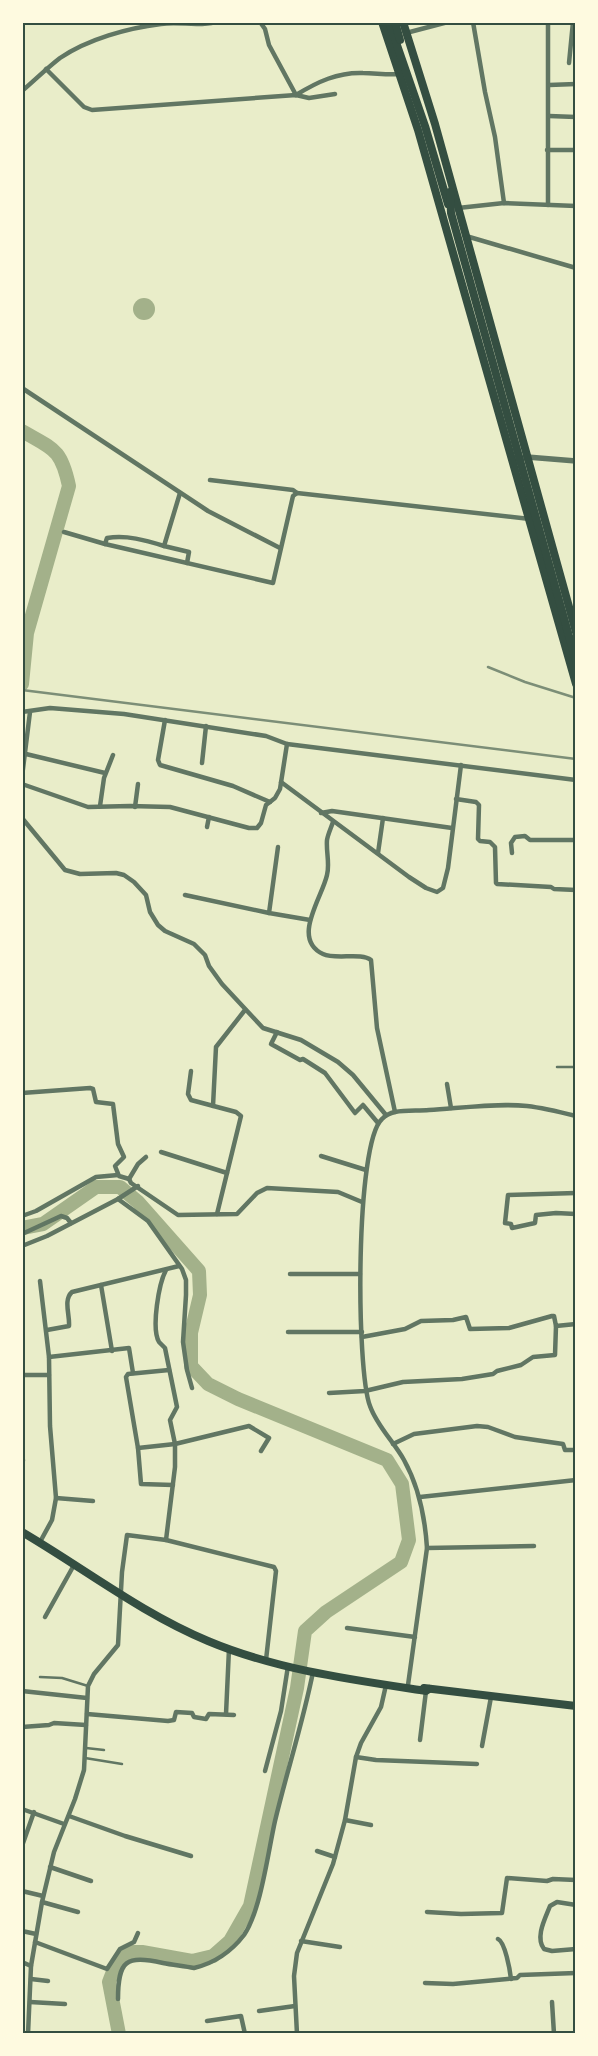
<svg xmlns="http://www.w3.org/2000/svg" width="598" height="2056" font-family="'DejaVu Sans',sans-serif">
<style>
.water{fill:#a3b18a}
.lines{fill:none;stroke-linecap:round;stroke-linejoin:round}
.river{stroke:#a3b18a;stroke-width:14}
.service{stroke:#617663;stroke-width:2.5}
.minor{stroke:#617663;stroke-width:4.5}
.tertiary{stroke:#617663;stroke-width:5.5}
.primary{stroke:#344e41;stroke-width:8}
.rail{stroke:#7c8e77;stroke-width:2.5}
.neatline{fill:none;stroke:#344e41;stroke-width:2}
</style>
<rect width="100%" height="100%" fill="#e9edc9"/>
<circle class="water" cx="144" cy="309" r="11"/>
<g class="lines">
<g class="river">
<path d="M22 431C53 449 61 448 69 486L27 633 22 684"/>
<polyline points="22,1228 43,1224 96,1187 120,1187 138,1202 199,1271 200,1295 191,1333 191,1366 208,1384 238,1399 387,1460 402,1484 409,1540 401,1562 326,1612 305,1631 297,1688 250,1906 230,1941 213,1956 192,1961 142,1952 130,1952 123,1957 114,1969 109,1982 119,2034"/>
</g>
<g class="service">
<polyline points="557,1067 576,1067"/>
<polyline points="40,1677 62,1678 88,1686"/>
<polyline points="86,1748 104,1750"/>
<polyline points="85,1758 122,1764"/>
</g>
<g class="minor">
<polyline points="260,22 265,29 269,45 296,95"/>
<polyline points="473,22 485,92 495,137 504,203"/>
<polyline points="548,22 548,205"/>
<polyline points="406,33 448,22"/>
<polyline points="569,63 573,22"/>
<polyline points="46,69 84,107 92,110 296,95 309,98 335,94"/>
<polyline points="549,85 576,84"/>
<path d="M22 91C35 80 47 68 60 58 88 39 128 28 161 24 179 21 198 27 215 22"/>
<path d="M296 95C317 82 338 72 363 73 375 73 387 75 399 74"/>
<polyline points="549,116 576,117"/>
<polyline points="547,150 576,150"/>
<polyline points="458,208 504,203 576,206"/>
<polyline points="466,236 576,268"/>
<polyline points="22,388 208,511 280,548"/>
<polyline points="210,480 293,490 297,493"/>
<polyline points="180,493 164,546 189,552 187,563"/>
<polyline points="64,532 105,544 273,583 293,496 297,493 530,519"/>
<path d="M105 544 107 538C127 535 145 540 164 546"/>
<polyline points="22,712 50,708 124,714 266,736 287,744 576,780"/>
<polyline points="165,720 158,760 160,765 233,786 270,802"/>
<polyline points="26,754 105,773"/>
<polyline points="202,763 206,726"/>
<polyline points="22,777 30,712"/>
<polyline points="281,782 409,877 426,888 437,892 443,888 448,868 461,765"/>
<polyline points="22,784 88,807 130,806 170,807 249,828 257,828 261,823 266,805 275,798 280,789 287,744"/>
<polyline points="456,799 476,802 479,805 478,839 480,841 490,842 495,847 496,883 497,884 551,887 554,889 576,890"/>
<polyline points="100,806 104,778 113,755"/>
<polyline points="135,807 138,784"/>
<polyline points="321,813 332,811 452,828"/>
<polyline points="22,818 65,870 80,874 116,873 124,875 134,882 146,895 150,912 158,925 165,931 194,944 205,955 209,966 222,984 263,1028 301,1040 338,1062 353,1075 386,1115"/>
<path d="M333 822C331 828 328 834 327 840 326 852 330 864 327 875 322 898 291 939 323 954 336 960 361 952 371 960L377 1028 395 1112"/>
<polyline points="207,827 209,817"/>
<polyline points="278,847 269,913 310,920"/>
<polyline points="378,853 383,818"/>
<polyline points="512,853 511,843 515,837 525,836 530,840 576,840"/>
<polyline points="185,895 269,913"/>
<polyline points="277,1032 271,1044 300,1060 303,1059 325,1073 355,1113 363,1105 378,1123"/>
<polyline points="191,1071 188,1094 191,1100 236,1112 241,1116 217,1214"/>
<polyline points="447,1084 451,1108"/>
<polyline points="22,1093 90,1088 93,1089 96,1102 113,1104 118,1144 124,1157 115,1166 119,1176 129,1179"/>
<polyline points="213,1106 216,1047 245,1010"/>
<polyline points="161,1152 227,1173"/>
<polyline points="321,1156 366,1170"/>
<polyline points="129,1179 131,1183 178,1215 237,1214 257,1193 267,1188 338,1192 362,1202"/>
<polyline points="129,1179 138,1164 146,1157"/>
<polyline points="576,1193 508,1195 505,1223 511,1224 512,1228 535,1223 536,1215 556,1213 576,1214"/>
<polyline points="118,1199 148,1221 182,1269 186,1280 186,1295 183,1342 187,1370 192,1388"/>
<polyline points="22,1216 36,1211 96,1177 118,1175"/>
<polyline points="22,1234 61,1216 67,1218 71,1223"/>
<polyline points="22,1246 47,1236 118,1199 138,1186"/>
<path d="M166 1270C159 1283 151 1328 159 1342 161 1344 163 1346 165 1348L177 1407 170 1420 175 1444V1467L166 1540"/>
<polyline points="290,1274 360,1274"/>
<polyline points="101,1285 112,1351"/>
<path d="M47 1330 69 1326C70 1315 63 1300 72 1292L179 1266"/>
<polyline points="288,1332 362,1332"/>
<polyline points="362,1337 405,1329 421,1321 453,1320 466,1317 470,1329 509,1328 552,1316 554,1316 556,1326 576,1324"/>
<polyline points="49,1357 129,1348 133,1373"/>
<polyline points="169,1370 128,1374 126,1377 138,1448 141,1484 173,1485"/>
<polyline points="22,1375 49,1375"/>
<polyline points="329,1393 365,1391 403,1382 462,1379 493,1374 497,1371 521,1365 533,1357 555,1355 556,1326"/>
<polyline points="393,1444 414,1434 477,1426 488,1427 515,1437 563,1444 565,1450 576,1450"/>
<polyline points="138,1448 175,1444 249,1426 269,1438 261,1451"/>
<polyline points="22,1466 23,1460"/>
<polyline points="420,1497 576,1480"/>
<polyline points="56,1498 93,1501"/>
<polyline points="40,1542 52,1520 56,1498 50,1426 49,1357 40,1281"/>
<polyline points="427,1548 534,1546"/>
<polyline points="45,1617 74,1565"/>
<polyline points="347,1628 415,1637"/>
<path d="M408 1685 427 1548C425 1517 419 1487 404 1460 394 1442 377 1426 370 1406 356 1370 355 1143 382 1119 385 1116 390 1113 395 1112 406 1110 418 1111 429 1110 461 1108 495 1103 527 1106 544 1108 560 1112 576 1116"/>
<polyline points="22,1691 87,1698"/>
<polyline points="87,1714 168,1721 174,1720 176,1712 192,1713 194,1717 206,1719 209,1714 234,1715"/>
<polyline points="226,1714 229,1649"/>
<polyline points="22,1727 49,1725 54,1723 86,1725"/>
<polyline points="420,1740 426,1691"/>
<polyline points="482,1746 491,1697"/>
<polyline points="356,1757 376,1760 477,1764"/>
<polyline points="265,1771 281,1711 288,1666"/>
<polyline points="22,1809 64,1824"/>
<polyline points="69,1816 125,1836 191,1856"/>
<polyline points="345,1820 371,1825"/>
<polyline points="22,1846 34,1812"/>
<polyline points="317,1851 335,1857"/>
<polyline points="50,1867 91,1881"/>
<polyline points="22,1891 43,1896"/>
<polyline points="42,1902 78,1912"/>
<path d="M576 1905 557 1902 550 1906C545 1919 535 1937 544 1949L552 1951 576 1949"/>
<polyline points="427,1912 461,1914 502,1913 507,1878 547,1881 553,1879 576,1880"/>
<polyline points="22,1931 36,1934"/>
<path d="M498 1939C505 1942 510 1970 511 1979"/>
<polyline points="301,1941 340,1947"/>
<polyline points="35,1942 107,1969 120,1949 134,1942 138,1933"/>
<polyline points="22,1962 31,1966"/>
<polyline points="22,1975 22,2009"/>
<polyline points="31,1979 48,1981"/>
<polyline points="425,1983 453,1984 517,1978 520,1975 576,1973"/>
<path d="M118 1999C118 1960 126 1955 163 1963 173 1965 184 1966 194 1968 215 1963 231 1952 244 1935 261 1910 268 1852 275 1821 287 1771 303 1722 313 1672"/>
<polyline points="30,2002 65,2004"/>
<polyline points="552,2002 554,2034"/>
<polyline points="259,2011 295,2006"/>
<polyline points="207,2021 241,2016 245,2034"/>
<polyline points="28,2034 31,1966 42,1902 54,1852 75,1799 84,1770 88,1686 94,1674 118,1645 122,1572 127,1535 166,1540 274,1567 276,1571 266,1660"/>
<polyline points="297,2034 294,1976 297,1953 333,1864 345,1820 356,1757 361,1743 381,1707 386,1685"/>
</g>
<polyline class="tertiary" points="513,461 527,457 576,461"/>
<g class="primary">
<polyline points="382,22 418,130 576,684"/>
<polyline points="389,22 425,126 448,204"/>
<polyline points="395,22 400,40"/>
<polyline points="403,22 435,124 576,632"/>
<polyline points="450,192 451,213 576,661"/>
<path d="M22 1532C85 1569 141 1613 208 1641 277 1670 353 1680 426 1691L429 1689"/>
<polyline points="424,1688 576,1706"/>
</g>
<g class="rail">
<polyline points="488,667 525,682 576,698"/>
<polyline points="22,690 576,759"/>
</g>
</g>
<rect width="598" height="2056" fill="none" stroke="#fefae0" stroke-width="48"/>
<rect x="24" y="24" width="550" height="2008" class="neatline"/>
</svg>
